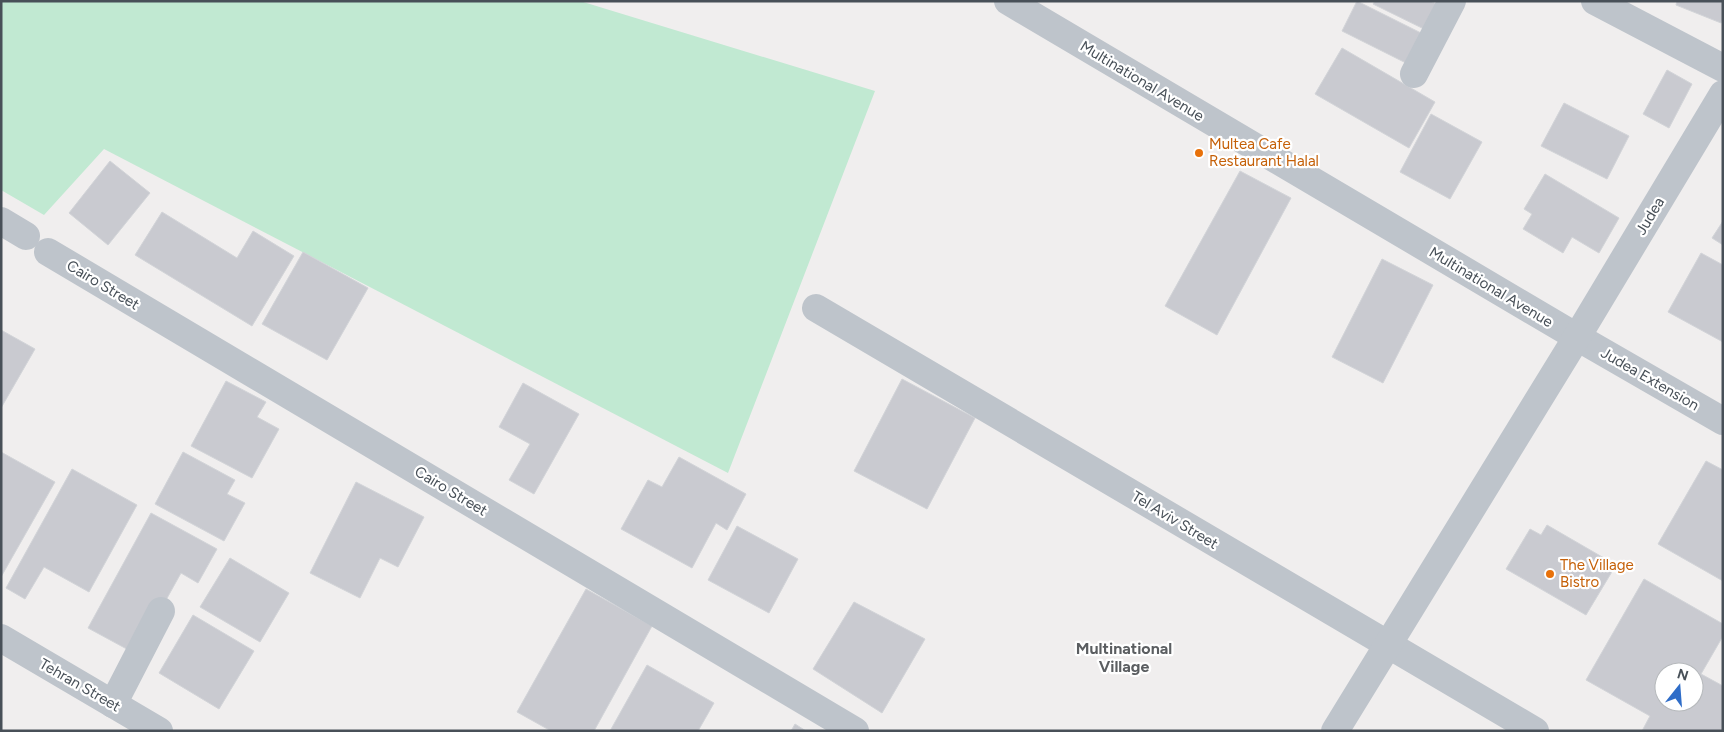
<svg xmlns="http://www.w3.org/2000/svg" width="1724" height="732" font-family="Figtree,sans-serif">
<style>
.green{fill:#c1e9d2}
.building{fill:#c9cad0;stroke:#d2d4d8;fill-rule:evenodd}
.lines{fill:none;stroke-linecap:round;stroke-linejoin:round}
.minor{stroke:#bec4cb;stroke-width:28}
.food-dot{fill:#e8710a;stroke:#fff;stroke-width:2}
.labels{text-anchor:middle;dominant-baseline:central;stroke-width:4.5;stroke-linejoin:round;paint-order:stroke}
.street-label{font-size:15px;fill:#485058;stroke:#fff}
.food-label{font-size:15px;fill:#c56008;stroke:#fff;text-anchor:start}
.neighbourhood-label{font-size:16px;font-weight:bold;fill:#5b5e61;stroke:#fff}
</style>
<rect width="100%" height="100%" fill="#f0eeee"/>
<polygon class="green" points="1,1 580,1 875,91 728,473 104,149 44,215 1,190"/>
<g class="building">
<polygon points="1357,1 1425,35 1410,65 1342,31"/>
<polygon points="1375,1 1430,1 1441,6 1428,31 1373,4"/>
<polygon points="1677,1 1723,1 1723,19 1721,23 1676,5"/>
<polygon points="1342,48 1435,102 1409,148 1315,94"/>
<polygon points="1667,70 1692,84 1669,128 1643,114"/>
<polygon points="1564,103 1629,136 1607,179 1541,146"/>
<polygon points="1431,114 1482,142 1450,199 1400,172"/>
<polygon points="110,161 150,193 108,245 69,213"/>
<polygon points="1240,171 1291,198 1217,335 1165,306"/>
<polygon points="1545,174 1619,218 1599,253 1572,237 1563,253 1523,229 1532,214 1524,209"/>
<polygon points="162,212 237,258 253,231 294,256 252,326 135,255"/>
<polygon points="1723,221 1723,245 1712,238"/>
<polygon points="303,252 368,288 327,360 262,324"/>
<polygon points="1701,253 1723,265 1723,342 1668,312"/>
<polygon points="1382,259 1433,285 1383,383 1332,357"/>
<polygon points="1,330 35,349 1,408"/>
<polygon points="902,379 975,418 927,509 854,471"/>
<polygon points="226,381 266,402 257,417 279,429 252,478 191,446"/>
<polygon points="523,383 579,414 534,494 509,480 530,444 499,427"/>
<polygon points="1,452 55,482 1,577"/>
<polygon points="183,452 235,480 227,494 245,503 224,541 155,504"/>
<polygon points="679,457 746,494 727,530 716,523 692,568 621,529 648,480 662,487"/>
<polygon points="1706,461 1723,470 1723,581 1658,544"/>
<polygon points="72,469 137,505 89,592 44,567 25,599 6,588"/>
<polygon points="356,482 424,517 398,567 380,558 360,598 310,573"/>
<polygon points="151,513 217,549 198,583 181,573 136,654 88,628"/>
<polygon points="1547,525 1616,565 1586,615 1506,569 1530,529 1541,535"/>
<polygon points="737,526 798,559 769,613 708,580"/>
<polygon points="230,558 289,593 260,642 200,607"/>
<path d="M1644 579 1723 624V636L1701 674 1723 686V731H1642L1650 716 1586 680ZM1664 672H1694V702H1664Z"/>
<polygon points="586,589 652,626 594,731 551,731 517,712"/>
<polygon points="854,602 925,639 882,713 813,669"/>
<polygon points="193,615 254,651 219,709 159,673"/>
<polygon points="647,665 714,703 698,731 610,731"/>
<polygon points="795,724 806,731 791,731"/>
</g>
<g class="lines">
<g class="minor">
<polyline points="1008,1 1577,337 1723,421"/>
<polyline points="1595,1 1723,68"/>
<polyline points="1414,74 1452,1"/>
<polyline points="1,221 26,236"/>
<polyline points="48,252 855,731"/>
<polyline points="816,308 1535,731"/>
<polyline points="1,638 159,731"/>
<polyline points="113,704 161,611"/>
<polyline points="1335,731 1577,337 1723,94"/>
</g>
</g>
<g class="food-dot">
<circle cx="1199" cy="153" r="5"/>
<circle cx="1550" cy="574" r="5"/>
</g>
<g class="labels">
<g class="street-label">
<text transform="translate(1142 81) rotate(31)">Multinational Avenue</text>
<text transform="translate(1650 216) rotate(-59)">Judea</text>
<text transform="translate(103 285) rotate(31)">Cairo Street</text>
<text transform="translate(1491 287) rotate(31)">Multinational Avenue</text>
<text transform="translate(1650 379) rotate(30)">Judea Extension</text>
<text transform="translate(451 491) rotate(31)">Cairo Street</text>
<text transform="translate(1175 520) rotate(31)">Tel Aviv Street</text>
<text transform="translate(80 685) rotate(30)">Tehran Street</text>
</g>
<g class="food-label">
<text x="1209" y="144">Multea Cafe<tspan x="1209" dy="17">Restaurant Halal</tspan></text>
<text x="1560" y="565">The Village<tspan x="1560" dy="17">Bistro</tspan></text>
</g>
<g class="neighbourhood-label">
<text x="1124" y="648">Multinational<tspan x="1124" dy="18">Village</tspan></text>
</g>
</g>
<rect width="1724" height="732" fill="none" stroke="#485058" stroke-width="5"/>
<g transform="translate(1679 687) rotate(17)"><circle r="24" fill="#ffffff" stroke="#b6b9bc"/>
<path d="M0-4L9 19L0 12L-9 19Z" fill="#2f6dc8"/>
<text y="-8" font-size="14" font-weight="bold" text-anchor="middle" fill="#485058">N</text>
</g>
</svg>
